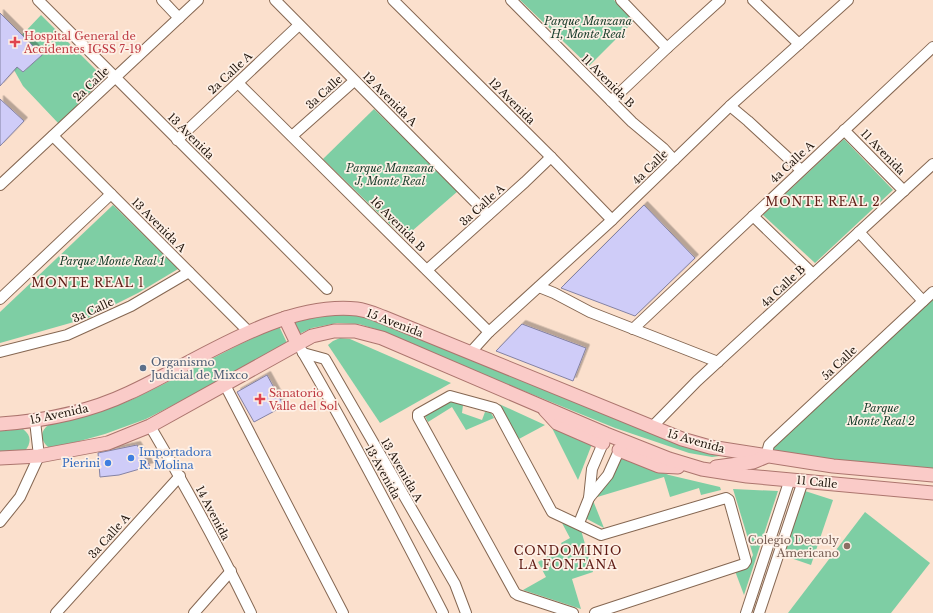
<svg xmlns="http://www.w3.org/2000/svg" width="933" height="613" font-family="'Libre Baskerville',serif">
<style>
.green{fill:#7ecea4}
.building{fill:#cfccf8;stroke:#8482a3;filter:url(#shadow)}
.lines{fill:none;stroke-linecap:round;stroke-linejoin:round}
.minor-casing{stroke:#856752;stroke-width:12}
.major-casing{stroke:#ac756e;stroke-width:15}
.minor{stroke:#fff;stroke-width:10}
.major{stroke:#facbc8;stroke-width:13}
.health-dot{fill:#e0444e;stroke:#fef0e6;stroke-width:1.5}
.service-dot{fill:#5c6f8a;stroke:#fef0e6;stroke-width:1.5}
.shop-dot{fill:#3f7fe0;stroke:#fef0e6;stroke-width:1.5}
.education-dot{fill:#8d6e63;stroke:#fef0e6;stroke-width:1.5}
.labels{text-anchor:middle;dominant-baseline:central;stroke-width:3.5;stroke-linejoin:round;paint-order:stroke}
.park-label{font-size:11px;font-style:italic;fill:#163b29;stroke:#fef0e6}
.health-label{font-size:11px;fill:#be3a42;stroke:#fef0e6;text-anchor:start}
.street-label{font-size:11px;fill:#20150c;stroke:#fef0e6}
.service-label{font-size:11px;fill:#4e5e75;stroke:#fef0e6;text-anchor:start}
.shop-label{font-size:11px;fill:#366cbe;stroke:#fef0e6;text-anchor:start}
.education-label{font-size:11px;fill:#785e54;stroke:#fef0e6;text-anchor:end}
.neighbourhood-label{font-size:12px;letter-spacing:1px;fill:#5f1b14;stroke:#fef0e6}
</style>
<defs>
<filter id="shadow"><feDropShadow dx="3.5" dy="-3.5" stdDeviation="0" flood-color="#0004"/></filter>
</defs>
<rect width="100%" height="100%" fill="#fbe0cd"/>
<g class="green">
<polygon points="520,0 614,0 634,21 589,66"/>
<polygon points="41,15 104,78 59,124 23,86 5,54 23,72 42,55 22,35"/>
<polygon points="374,109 458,191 404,238 323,159"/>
<polygon points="844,139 893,190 815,263 763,215"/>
<polygon points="113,205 178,269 138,293 88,318 0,343 0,312"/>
<polygon points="933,293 933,470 833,463 767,449"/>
<polygon points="354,314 378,321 736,454 712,457 689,453 615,428 460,365 388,333 359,324 337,323 312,328 299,334 293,323 310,316"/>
<path d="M279 326 287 343 224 379 146 419 105 434 51 449C41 443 38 431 50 424 57 420 71 419 79 417 96 413 116 406 131 400 181 377 228 348 279 326Z"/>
<polygon points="340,338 350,339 451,383 380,423 328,345 333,341"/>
<polygon points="453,400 463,405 462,413 482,420 485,412 491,413 494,418 466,430 452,407 428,422 425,416"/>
<polygon points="499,404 545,425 517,440"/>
<polygon points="551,426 592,444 578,480"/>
<path d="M23 429C32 436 31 443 25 451L0 452V431Z"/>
<polygon points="615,455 669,475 720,487 721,490 701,495 699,488 670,497 664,477 594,498"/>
<polygon points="733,489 778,491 744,595 735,571 748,566 753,555"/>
<polygon points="805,491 833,500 811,565 782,555"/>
<polygon points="592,498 604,528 587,519 584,516"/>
<polygon points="865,512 930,563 891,613 788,613"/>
<polygon points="562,523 581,530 593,572 572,579 581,609 523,590 546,577 538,562 563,547 561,543 570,538"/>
</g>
<g class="building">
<polygon points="0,13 42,55 23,72 17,67 0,86"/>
<polygon points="0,99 24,121 0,146"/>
<polygon points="644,205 695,258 635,316 561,288"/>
<polygon points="522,324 586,348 573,381 496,351"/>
<polygon points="267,375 284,406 254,422 237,392"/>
<polygon points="137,445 150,466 119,475 100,477 98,453"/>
</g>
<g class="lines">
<defs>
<g id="minor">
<polyline points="38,0 327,289"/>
<polyline points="162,0 179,18"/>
<polyline points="275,0 488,215"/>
<polyline points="393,0 551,157 612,220"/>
<polyline points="511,0 632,122 663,148 674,160"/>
<polyline points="621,0 667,48"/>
<polyline points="753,0 799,44"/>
<polyline points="238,83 489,332"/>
<polyline points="611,101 667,48 720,0"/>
<polyline points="730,106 748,121 801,170"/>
<polyline points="844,130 904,191"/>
<polyline points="53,136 249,332"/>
<polyline points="292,136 354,81"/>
<polyline points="177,140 299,25"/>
<polyline points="0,185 198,0"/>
<polyline points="753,216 813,274"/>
<polyline points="859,232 923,301"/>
<polyline points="427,270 525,182 551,157"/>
<polyline points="539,287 554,293 590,312 718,362"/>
<polyline points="0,299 111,194"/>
<polyline points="633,329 933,47"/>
<path d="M302 351C352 437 398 525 443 613"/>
<polyline points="0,352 67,335 131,306 189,272"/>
<polyline points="303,353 325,359 455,584 466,613"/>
<polyline points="470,353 489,332 612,220 730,106 848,0"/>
<polyline points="225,385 343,613"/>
<path d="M150 426C186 487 220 549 251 613"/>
<polyline points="652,427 697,381 933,164"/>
<polyline points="766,456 769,445 772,442 933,292"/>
<polyline points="589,498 608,475 622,444"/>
<polyline points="0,522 20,497 39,456 35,421"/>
<polyline points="579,523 589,498 592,469 606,436"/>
<polyline points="56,613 180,476"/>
<polyline points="194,613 231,571"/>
<polyline points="573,613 518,595 515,593 418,417 418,414 450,396 494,408 497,410 552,512 601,535 726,498 729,500 746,561 744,564 595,613"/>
<polyline points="746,613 790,479"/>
<polyline points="759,613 803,481"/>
</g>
<g id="major">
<polyline points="285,318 297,343"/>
<polyline points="545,410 557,423 603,443"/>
<path d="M0 424C44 421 89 412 129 393 197 362 280 301 357 309 366 310 375 314 383 317L682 439 710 447 833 466 933 475"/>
<polyline points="619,450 659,466 678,467"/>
<polyline points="0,458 39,456 108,443 150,426 312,336 334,331 355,331 382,338 606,434 669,459 702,469 747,476 933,493"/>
<polyline points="716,467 753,462 765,457"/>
</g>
</defs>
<use href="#minor" class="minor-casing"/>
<use href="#major" class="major-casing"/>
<use href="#minor" class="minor"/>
<use href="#major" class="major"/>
</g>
<g class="health-dot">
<path d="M13 36h4v4h4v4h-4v4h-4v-4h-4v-4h4z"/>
<path d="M258 393h4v4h4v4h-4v4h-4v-4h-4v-4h4z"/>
</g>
<circle class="service-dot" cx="143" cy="368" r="4"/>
<g class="shop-dot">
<circle cx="131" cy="458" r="4"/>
<circle cx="108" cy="463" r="4"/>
</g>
<circle class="education-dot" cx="847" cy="546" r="4"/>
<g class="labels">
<g class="park-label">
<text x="588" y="21">Parque Manzana<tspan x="588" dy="13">H, Monte Real</tspan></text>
<text x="390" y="168">Parque Manzana<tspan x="390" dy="13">J, Monte Real</tspan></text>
<text x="112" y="261">Parque Monte Real 1</text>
<text x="881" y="408">Parque<tspan x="881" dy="13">Monte Real 2</tspan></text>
</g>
<g class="health-label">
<text x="24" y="36">Hospital General de<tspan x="24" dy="13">Accidentes IGSS 7-19</tspan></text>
<text x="269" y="393">Sanatorio<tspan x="269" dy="13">Valle del Sol</tspan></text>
</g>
<g class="street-label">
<text transform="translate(230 73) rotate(-43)">2a Calle A</text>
<text transform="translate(608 81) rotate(45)">11 Avenida B</text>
<text transform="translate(91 84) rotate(-43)">2a Calle</text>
<text transform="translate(324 92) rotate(-42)">3a Calle</text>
<text transform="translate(390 99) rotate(45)">12 Avenida A</text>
<text transform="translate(512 101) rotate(45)">12 Avenida</text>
<text transform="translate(191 136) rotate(45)">13 Avenida</text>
<text transform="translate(883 152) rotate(46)">11 Avenida</text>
<text transform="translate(792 162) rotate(-43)">4a Calle A</text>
<text transform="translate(650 167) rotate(-44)">4a Calle</text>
<text transform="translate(482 205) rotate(-42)">3a Calle A</text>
<text transform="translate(398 224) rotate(45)">16 Avenida B</text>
<text transform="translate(159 225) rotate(45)">13 Avenida A</text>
<text transform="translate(783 286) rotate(-43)">4a Calle B</text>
<text transform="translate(93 310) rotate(-25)">3a Calle</text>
<text transform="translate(395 323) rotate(21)">15 Avenida</text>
<text transform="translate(839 363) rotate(-43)">5a Calle</text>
<text transform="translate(59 414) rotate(-12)">15 Avenida</text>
<text transform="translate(696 441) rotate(16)">15 Avenida</text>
<text transform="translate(402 470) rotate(60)">13 Avenida A</text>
<text transform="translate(383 472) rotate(61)">13 Avenida</text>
<text transform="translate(817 482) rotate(6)">11 Calle</text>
<text transform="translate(213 513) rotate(62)">14 Avenida</text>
<text transform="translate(109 536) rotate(-48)">3a Calle A</text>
</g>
<g class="service-label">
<text x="151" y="362">Organismo<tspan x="151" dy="13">Judicial de Mixco</tspan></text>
</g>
<g class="shop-label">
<text x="139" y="452">Importadora<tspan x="139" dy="13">R. Molina</tspan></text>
<text x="100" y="463" text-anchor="end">Pierini</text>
</g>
<g class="education-label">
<text x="839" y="540">Colegio Decroly<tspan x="839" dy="13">Americano</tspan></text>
</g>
<g class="neighbourhood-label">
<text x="823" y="201">MONTE REAL 2</text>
<text x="88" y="282">MONTE REAL 1</text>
<text x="568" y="550">CONDOMINIO<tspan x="568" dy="14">LA FONTANA</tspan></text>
</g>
</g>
</svg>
